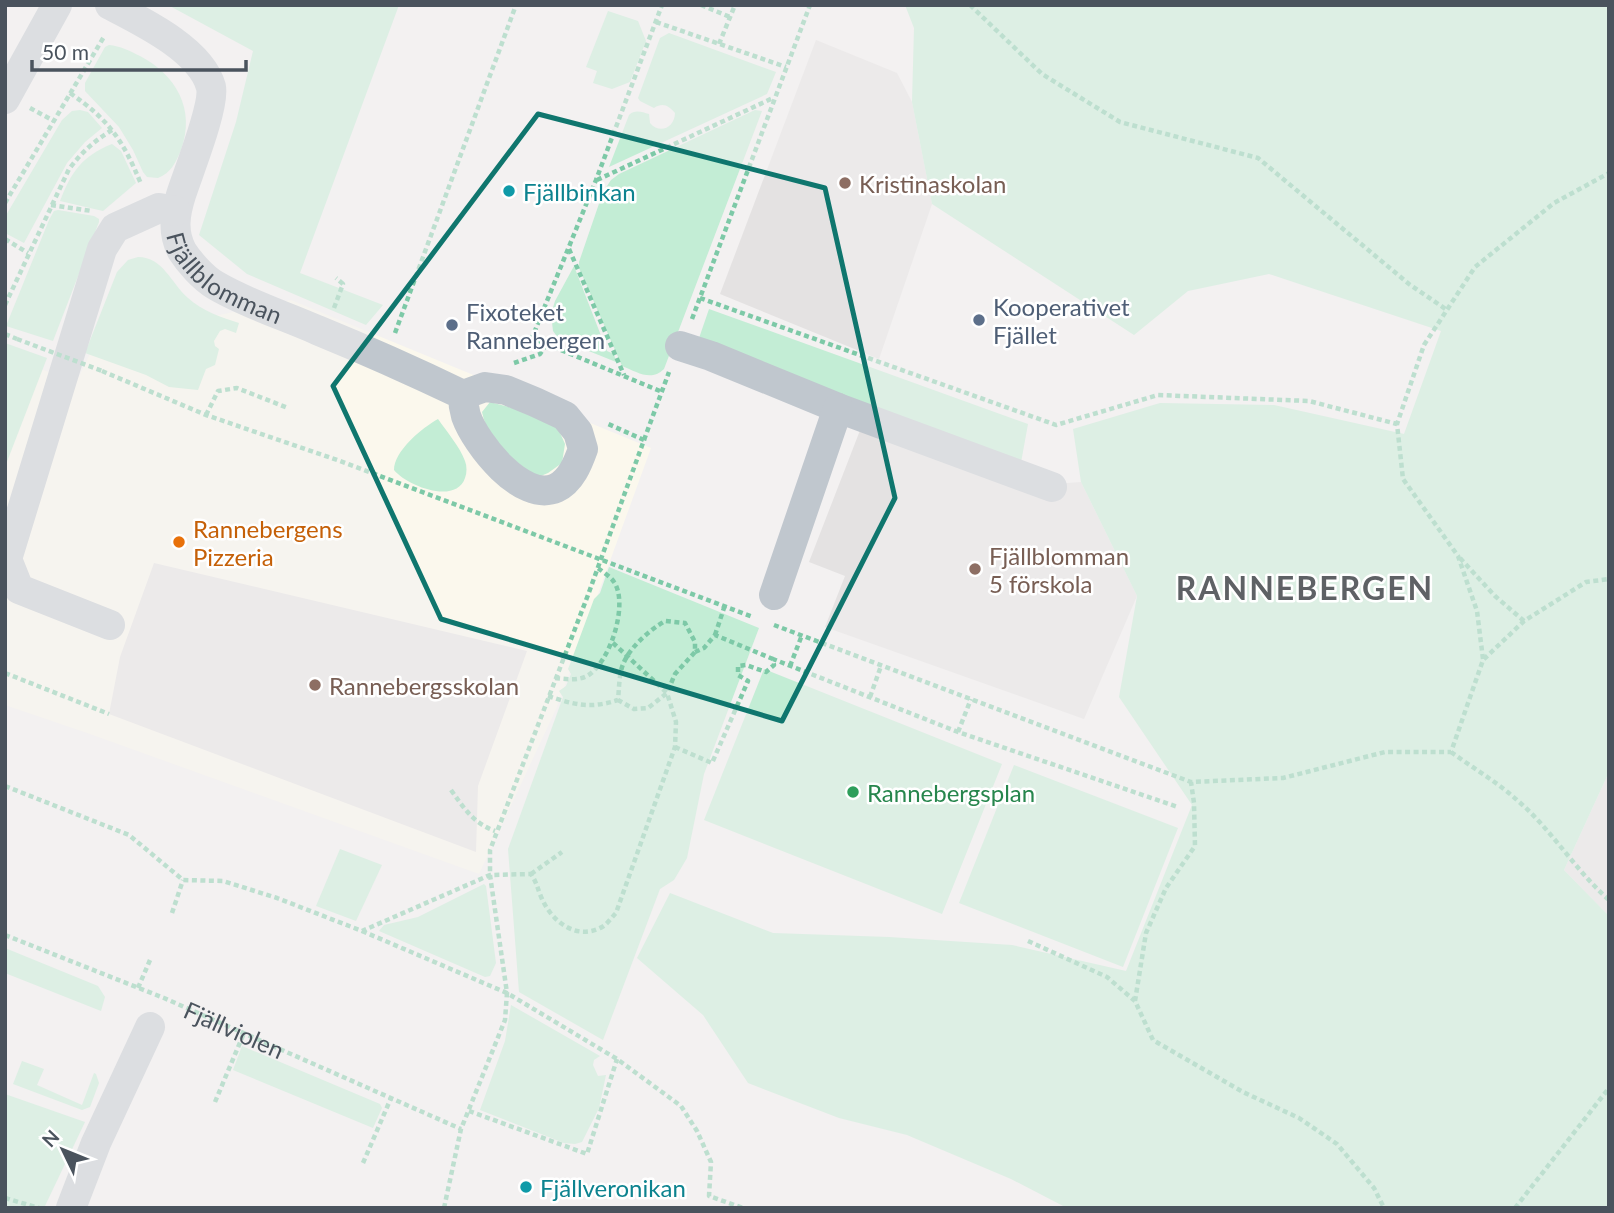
<svg xmlns="http://www.w3.org/2000/svg" width="1614" height="1213" font-family="Lato,sans-serif">
<style>
.commercial{fill:#fbf8ed}
.education{fill:#e4e2e2}
.green{fill:#c3edd5}
.lines{fill:none;stroke-linecap:round;stroke-linejoin:round}
.path{stroke:#7dc9a7;stroke-width:4.5;stroke-dasharray:5 3.5;stroke-linecap:butt}
.minor{stroke:#c0c7ce;stroke-width:30}
.path-bridge{stroke:#7dc9a7;stroke-width:4.5;stroke-dasharray:5 3.5;stroke-linecap:butt}
.marked{fill:none;stroke:#0f766e;stroke-width:5;stroke-linejoin:round}
.education-dot{fill:#8d6e63;stroke:#fff;stroke-width:2.5}
.culture-dot{fill:#0f9aa8;stroke:#fff;stroke-width:2.5}
.service-dot{fill:#5c6f8a;stroke:#fff;stroke-width:2.5}
.food-dot{fill:#e8710a;stroke:#fff;stroke-width:2.5}
.leisure-dot{fill:#2e9e5b;stroke:#fff;stroke-width:2.5}
.labels{text-anchor:middle;dominant-baseline:central;stroke-width:5;stroke-linejoin:round;paint-order:stroke}
.education-label{font-size:24px;fill:#785e54;stroke:#fff;text-anchor:start}
.culture-label{font-size:24px;fill:#0d838f;stroke:#fff;text-anchor:start}
.street-label{font-size:24px;fill:#4a535d;stroke:#fff}
.service-label{font-size:24px;fill:#4e5e75;stroke:#fff;text-anchor:start}
.food-label{font-size:24px;fill:#c56008;stroke:#fff;text-anchor:start}
.leisure-label{font-size:24px;fill:#27864d;stroke:#fff;text-anchor:start}
.district-label{font-size:32px;font-weight:bold;letter-spacing:2px;fill:#5e6165;stroke:#fff}
</style>
<rect width="100%" height="100%" fill="#f3f1f1"/>
<polygon class="commercial" points="291,300 651,448 557,707 479,874 90,734 5,705 5,443 34,367 77,381 96,341"/>
<g class="education">
<polygon points="816,40 897,73 912,102 932,204 879,359 720,294"/>
<polygon points="864,420 1041,485 1081,482 1137,596 1084,719 825,627 845,576 809,562"/>
<polygon points="154,563 527,651 478,786 476,852 109,714 120,657"/>
<polygon points="1609,772 1609,916 1564,870"/>
</g>
<g class="green">
<polygon points="168,5 399,5 300,273 383,305 366,325 247,274 199,235 236,122 253,51"/>
<polygon points="905,5 1609,5 1609,772 1564,870 1609,916 1609,1208 1067,1208 1011,1179 907,1135 839,1118 748,1083 703,1015 637,958 670,893 773,933 889,937 1012,945 1126,971 1192,805 1119,697 1137,596 1081,482 1073,429 1160,403 1274,405 1404,434 1441,331 1269,274 1188,291 1134,335 932,204 912,102 914,28"/>
<polygon points="608,11 638,21 646,41 630,82 612,89 593,83 597,71 586,67"/>
<path d="M669 33 776 72 767 94 609 167 629 115C635 109 642 112 649 114L650 123C660 135 675 127 675 113 669 106 663 102 654 108L640 101 638 98 660 38Z"/>
<path d="M109 45C120 46 130 51 140 56 176 75 196 109 181 150 176 162 171 173 158 178L147 177 143 172 133 150 119 127 85 91V83L105 47Z"/>
<polygon points="80,110 88,112 102,128 85,142 67,163 24,243 5,233 5,217 62,120 72,111"/>
<path d="M755 110 762 111 664 369C651 382 637 372 622 366L579 268V262L603 192 611 180 619 174Z"/>
<path d="M112 144 121 151 136 183 103 211 60 201C71 172 82 156 112 144Z"/>
<polygon points="58,210 94,216 99,219 99,222 53,341 6,326 49,220 54,211"/>
<path d="M138 257C163 257 171 283 188 298 202 311 221 317 239 323L236 333 225 329 220 331 214 341 215 346 219 349 215 365 206 369 198 390 169 387 146 375 85 353 117 272 128 260Z"/>
<polygon points="574,266 607,351 614,354 616,362 559,339 553,331 551,314 555,301"/>
<polygon points="709,309 1028,424 1020,468 698,341"/>
<polygon points="5,343 47,358 5,467"/>
<path d="M490 402 524 411 557 426 565 444 562 463 548 473 536 478C514 459 488 442 482 412Z"/>
<path d="M438 419C447 432 460 447 465 461 467 466 467 473 465 478 456 505 407 486 394 470 394 451 422 428 438 419Z"/>
<polygon points="609,567 759,628 704,774 687,858 674,880 660,889 603,1040 519,992 508,849 563,697 559,691 566,686 571,674 568,669 570,664 594,599 600,593"/>
<polygon points="764,669 1002,764 942,914 704,820"/>
<polygon points="1014,765 1178,828 1123,967 959,903"/>
<polygon points="340,849 382,865 356,921 316,906"/>
<polygon points="484,884 486,886 496,963 490,976 485,977 379,931 384,925 418,917"/>
<polygon points="5,948 98,986 105,997 101,1011 5,973"/>
<polygon points="511,1005 600,1056 594,1060 593,1065 598,1076 606,1075 599,1108 582,1142 575,1144 564,1143 480,1110 505,1041"/>
<polygon points="242,1046 380,1104 382,1108 373,1128 233,1070"/>
<polygon points="22,1061 44,1069 37,1085 82,1105 94,1073 96,1074 99,1083 90,1107 82,1110 13,1084"/>
<polygon points="5,1094 85,1122 44,1208 5,1208"/>
</g>
<g class="lines">
<g class="path">
<polyline points="701,5 730,17"/>
<polyline points="970,5 1042,74 1120,122 1258,158 1409,284 1447,310"/>
<polyline points="656,22 786,67"/>
<polyline points="719,44 735,5"/>
<path d="M70 93C109 120 123 140 141 184"/>
<polyline points="30,108 54,121"/>
<polyline points="597,180 773,98"/>
<polyline points="5,203 105,35"/>
<polyline points="51,205 92,211"/>
<polyline points="5,239 28,253"/>
<polyline points="569,249 624,375"/>
<polyline points="700,298 1056,425 1158,395 1309,401 1397,424"/>
<path d="M5 305 69 169C82 152 94 141 112 130"/>
<polyline points="334,308 343,284 336,278"/>
<polyline points="692,319 810,5"/>
<polyline points="395,333 516,5"/>
<polyline points="5,334 17,339"/>
<polyline points="514,363 540,354 546,345"/>
<polyline points="102,371 206,415 340,461 753,617"/>
<polyline points="660,391 532,338 596,180 662,5"/>
<polyline points="206,415 218,391 237,388 288,408"/>
<polyline points="644,440 669,372"/>
<polyline points="1460,558 1495,596 1524,621"/>
<polyline points="774,625 1191,782 1283,778 1385,752 1451,752 1483,660 1524,621 1586,582 1609,579"/>
<polyline points="715,635 725,605"/>
<polyline points="695,652 704,648 715,635 773,659"/>
<polyline points="1483,659 1477,611 1458,556 1403,479 1397,424 1424,345 1475,267 1554,203 1609,173"/>
<polyline points="790,666 802,635"/>
<polyline points="5,673 109,714"/>
<path d="M555 678C566 679 577 681 587 676 610 663 629 604 614 582 611 577 603 572 598 568"/>
<path d="M548 696C575 705 590 709 618 700 619 690 619 680 621 671 625 651 648 631 665 621L685 623 695 642V652L675 674 667 693 648 708 634 709 618 700"/>
<polyline points="870,697 881,666"/>
<polyline points="958,732 971,699"/>
<polyline points="675,747 712,763 748,681 738,675 738,666 746,665 766,672 774,665 773,659 958,732 1178,807"/>
<path d="M1451 752C1473 768 1497 782 1517 800 1552 830 1575 870 1609 900"/>
<path d="M5 786 129 835 183 880 223 881 277 898 362 931 490 875 531 874C537 883 538 890 542 899 552 921 575 940 600 928 606 926 611 918 616 913L675 747 676 722 667 693 612 642"/>
<path d="M451 790C464 808 473 823 495 831"/>
<polyline points="531,874 562,852"/>
<polyline points="172,913 183,880"/>
<polyline points="362,931 507,993 617,1059 681,1106 697,1131 711,1162 709,1196 743,1208"/>
<path id="s1" d="M5 935 164 998 461 1129"/>
<polyline points="1028,941 1107,977 1135,1001 1153,1040 1243,1092 1299,1118 1337,1144 1374,1188 1384,1208"/>
<polyline points="138,988 150,960"/>
<polyline points="1135,1001 1146,933 1166,888 1195,846 1194,803 1191,782"/>
<polyline points="215,1102 244,1033"/>
<polyline points="469,1111 587,1154 617,1059"/>
<polyline points="363,1163 391,1098"/>
<polyline points="5,1198 39,1208"/>
<polyline points="444,1208 461,1129 505,1020 507,993 490,875 490,850 588,595 644,440 606,423"/>
<polyline points="1515,1208 1609,1088"/>
</g>
<g class="minor">
<path id="s2" d="M110 5C143 22 201 50 211 87 215 106 188 173 181 195 175 214 172 232 182 251 189 262 203 278 215 285 247 304 283 315 317 330 366 350 415 372 463 395L485 387 506 390 535 402 565 416 578 432 583 449C578 463 571 481 556 488 522 503 476 444 466 416 464 409 463 402 463 395"/>
<polyline points="5,99 57,5"/>
<polyline points="680,346 711,356 838,408 1052,487"/>
<polyline points="774,595 838,408"/>
<polyline points="110,625 19,589 7,559 102,249 115,228 159,208 176,211"/>
<polyline points="71,1208 96,1143 150,1027"/>
</g>
<polyline class="path-bridge" points="17,339 102,371"/>
</g>
<path d="M0 0H1614V1213H0ZM538 114 825 188 895 498 782 721 441 619 333 386Z" fill="#f3f1f1" fill-opacity=".55" fill-rule="evenodd"/>
<path class="marked" d="M538 114 825 188 895 498 782 721 441 619 333 386Z"/>
<g class="education-dot">
<circle cx="845" cy="183" r="7"/>
<circle cx="975" cy="569" r="7"/>
<circle cx="315" cy="685" r="7"/>
</g>
<g class="culture-dot">
<circle cx="509" cy="191" r="7"/>
<circle cx="526" cy="1187" r="7"/>
</g>
<g class="service-dot">
<circle cx="979" cy="320" r="7"/>
<circle cx="452" cy="325" r="7"/>
</g>
<circle class="food-dot" cx="179" cy="542" r="7"/>
<circle class="leisure-dot" cx="853" cy="792" r="7"/>
<g class="labels">
<g class="education-label">
<text x="859" y="183">Kristinaskolan</text>
<text x="989" y="555">Fjällblomman<tspan x="989" dy="28">5 förskola</tspan></text>
<text x="329" y="685">Rannebergsskolan</text>
</g>
<g class="culture-label">
<text x="523" y="191">Fjällbinkan</text>
<text x="540" y="1187">Fjällveronikan</text>
</g>
<g class="street-label">
<text stroke="none"><textPath href="#s2" startOffset="354">Fjällblomman</textPath></text>
<text stroke="none"><textPath href="#s1" startOffset="248">Fjällviolen</textPath></text>
</g>
<g class="service-label">
<text x="993" y="306">Kooperativet<tspan x="993" dy="28">Fjället</tspan></text>
<text x="466" y="311">Fixoteket<tspan x="466" dy="28">Rannebergen</tspan></text>
</g>
<g class="food-label">
<text x="193" y="528">Rannebergens<tspan x="193" dy="28">Pizzeria</tspan></text>
</g>
<g class="leisure-label">
<text x="867" y="792">Rannebergsplan</text>
</g>
<g class="district-label">
<text x="1305" y="587">RANNEBERGEN</text>
</g>
</g>
<rect width="1614" height="1213" fill="none" stroke="#4a535d" stroke-width="14"/>
<g transform="translate(63 1150) rotate(313)" stroke="#ffffff" stroke-width="5" paint-order="stroke">
<path d="M0-5L12 26L0 18L-12 26Z" fill="#4a535d"/>
<text y="-10" font-size="19" font-weight="bold" text-anchor="middle" fill="#4a535d">N</text>
</g>
<path d="M32 60v10h214v-10" fill="none" stroke="#4a535d" stroke-width="3.5"/>
<text x="42" y="60" font-size="21" fill="#4a535d" stroke="#ffffff" stroke-width="5" paint-order="stroke">50 m</text>
</svg>
